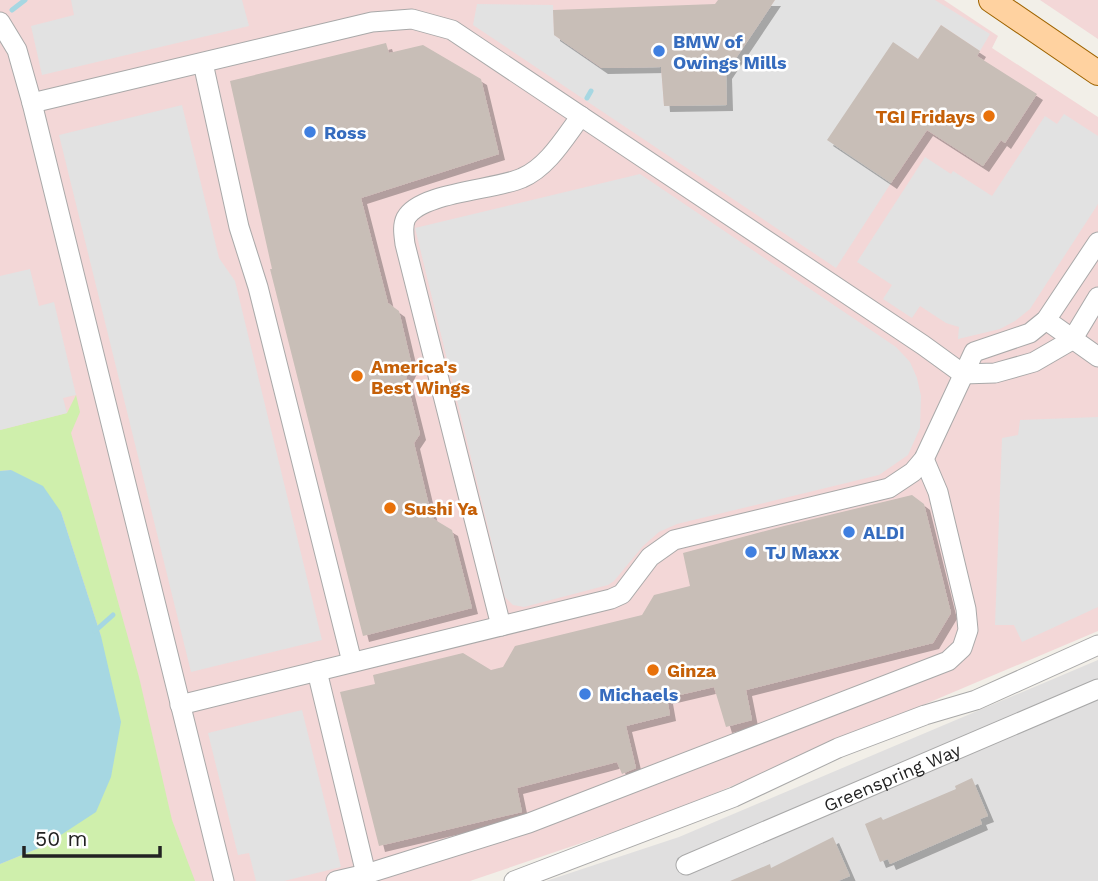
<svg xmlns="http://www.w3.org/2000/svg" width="1098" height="881" font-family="'Work Sans',sans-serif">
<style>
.residential{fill:#e0dfdf}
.commercial{fill:#f3d7d7}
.grass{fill:#cfefac}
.parking{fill:#e2e2e2}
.water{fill:#a6d7e2}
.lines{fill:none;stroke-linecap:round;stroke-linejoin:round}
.stream{stroke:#a6d7e2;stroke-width:5}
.building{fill:#c8beb7;filter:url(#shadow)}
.minor-casing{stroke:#a9a9a9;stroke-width:21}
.major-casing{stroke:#9f6400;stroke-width:26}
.minor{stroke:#fff;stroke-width:19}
.major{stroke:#ffd2a0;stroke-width:24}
.shop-dot{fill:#3f7fe0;stroke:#fff;stroke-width:2.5}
.food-dot{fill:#e8710a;stroke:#fff;stroke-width:2.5}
.labels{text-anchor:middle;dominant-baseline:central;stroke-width:5;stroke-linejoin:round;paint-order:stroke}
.shop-label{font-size:18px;font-weight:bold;fill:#366cbe;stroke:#fff;text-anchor:start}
.food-label{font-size:18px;font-weight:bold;fill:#c56008;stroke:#fff;text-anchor:start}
.street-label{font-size:18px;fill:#222;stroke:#fff}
</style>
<defs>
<filter id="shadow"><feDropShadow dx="6" dy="6" stdDeviation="0" flood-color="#0004"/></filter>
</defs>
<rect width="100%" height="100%" fill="#f2efe8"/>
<polygon class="residential" points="1098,660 1098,881 546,881 679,837"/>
<g class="commercial">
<polygon points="0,0 944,0 998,36 992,48 1098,117 1098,631 661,816 470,881 0,881"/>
<polygon points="1040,0 1098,0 1098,39"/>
</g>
<polygon class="grass" points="76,395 80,412 71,433 139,677 172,820 195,881 0,881 0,864 44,846 101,636 61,512 11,470 0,471 0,430 67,413"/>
<g class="parking">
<polygon points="71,0 242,0 249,26 42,75 31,26 74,15"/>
<polygon points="775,0 935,0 990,34 980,51 941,25 918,59 893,43 891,183 836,268 473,25 477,4 553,5 554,35 601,68 661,67 664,106 726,104 726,73"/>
<polygon points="182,105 219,258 235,281 322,640 191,672 59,135"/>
<polygon points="1064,114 1098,136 1098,204 1030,309 1015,321 1000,329 958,339 959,327 946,323 920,306 912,318 883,299 892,285 857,262 925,157 951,174 953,171 992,196 1045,116 1057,124"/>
<polygon points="640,174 896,347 910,362 917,378 921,396 920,428 908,455 879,475 677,524 659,532 643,546 614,581 608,585 524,607 513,605 505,597 415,228"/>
<polygon points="30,269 39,306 54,302 76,395 63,398 67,413 0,430 0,276"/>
<polygon points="1098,417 1098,607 1022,642 1014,625 995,625 1002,438 1018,435 1020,420"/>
<polygon points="302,710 341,867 284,881 256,881 249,853 238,855 208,733"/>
</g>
<polygon class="water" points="11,470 43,486 61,512 101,636 121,722 111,777 96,812 44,846 0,864 0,471"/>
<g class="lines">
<g class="stream">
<polyline points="12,10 25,0"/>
<polyline points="587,98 591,91"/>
<polyline points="95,631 113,615"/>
</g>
</g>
<g class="building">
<polygon points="718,0 775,0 726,73 727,105 664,106 661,67 602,68 554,35 553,10 715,4"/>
<polygon points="941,25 980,51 977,56 1037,94 1005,143 1001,140 983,166 927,130 891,183 827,140 893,42 918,59"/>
<polygon points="386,43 389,53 423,45 481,79 499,154 361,198 388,303 399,311 412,366 406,378 420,434 414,443 432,518 452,530 472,608 363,636 270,269 272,269 230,81"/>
<polygon points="912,495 924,504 951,613 933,643 746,690 752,720 726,727 714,687 667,698 670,715 626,726 636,768 622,774 617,762 517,788 522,812 379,846 340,692 375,684 373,675 463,653 491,670 503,667 515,646 642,615 654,595 690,586 683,553 784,526"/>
<polygon points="972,778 988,816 980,819 982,824 890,864 888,859 880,862 865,824 881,817 883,820 956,789 955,786"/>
<polygon points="833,837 850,876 838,881 730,881 770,864 771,868"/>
</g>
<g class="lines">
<defs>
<g id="minor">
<polyline points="0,22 17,50 32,103 224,881"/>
<polyline points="203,63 239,227 258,287 352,662"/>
<polyline points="32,103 372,22 412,19 452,30 923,345 963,374 995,373 1034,362 1072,340 1098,297"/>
<polyline points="1046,320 1098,357"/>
<path d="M501 626 405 244C404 235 402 226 406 218 420 192 496 190 522 178 548 167 565 137 581 116"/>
<polyline points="317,671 366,874"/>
<polyline points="180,705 611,599 622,594 650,557 674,540 889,488 913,472 924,459 974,352 1030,333 1046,320 1098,242"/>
<path id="s1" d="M686 865 1098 689"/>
<polyline points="336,881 366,874 529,823 948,661 962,648 968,630 966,609 938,492 924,459"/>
<polyline points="514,881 734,797 838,748 925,715 976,700 1098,645"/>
</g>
<polyline id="major" points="991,0 1098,73"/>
</defs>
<use href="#minor" class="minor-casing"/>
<use href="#major" class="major-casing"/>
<use href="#minor" class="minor"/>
<use href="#major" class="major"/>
</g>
<g class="shop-dot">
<circle cx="659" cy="51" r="7"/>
<circle cx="310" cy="132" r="7"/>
<circle cx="849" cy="532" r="7"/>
<circle cx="751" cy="552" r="7"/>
<circle cx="585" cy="694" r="7"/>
</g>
<g class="food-dot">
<circle cx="989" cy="116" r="7"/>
<circle cx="357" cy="376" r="7"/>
<circle cx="390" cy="508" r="7"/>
<circle cx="653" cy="670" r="7"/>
</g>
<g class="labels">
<g class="shop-label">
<text x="673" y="41">BMW of<tspan x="673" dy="21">Owings Mills</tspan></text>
<text x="324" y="132">Ross</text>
<text x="863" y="532">ALDI</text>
<text x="765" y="552">TJ Maxx</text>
<text x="599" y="694">Michaels</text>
</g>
<g class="food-label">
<text x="975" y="116" text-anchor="end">TGI Fridays</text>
<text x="371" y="366">America's<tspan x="371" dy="21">Best Wings</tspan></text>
<text x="404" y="508">Sushi Ya</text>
<text x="667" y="670">Ginza</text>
</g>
<g class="street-label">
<text stroke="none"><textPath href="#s1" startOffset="224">Greenspring Way</textPath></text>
</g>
</g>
<path d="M24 846v10h136v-10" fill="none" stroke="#222222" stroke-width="3.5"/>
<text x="35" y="846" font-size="21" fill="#222222" stroke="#ffffff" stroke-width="5" paint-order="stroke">50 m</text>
</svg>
